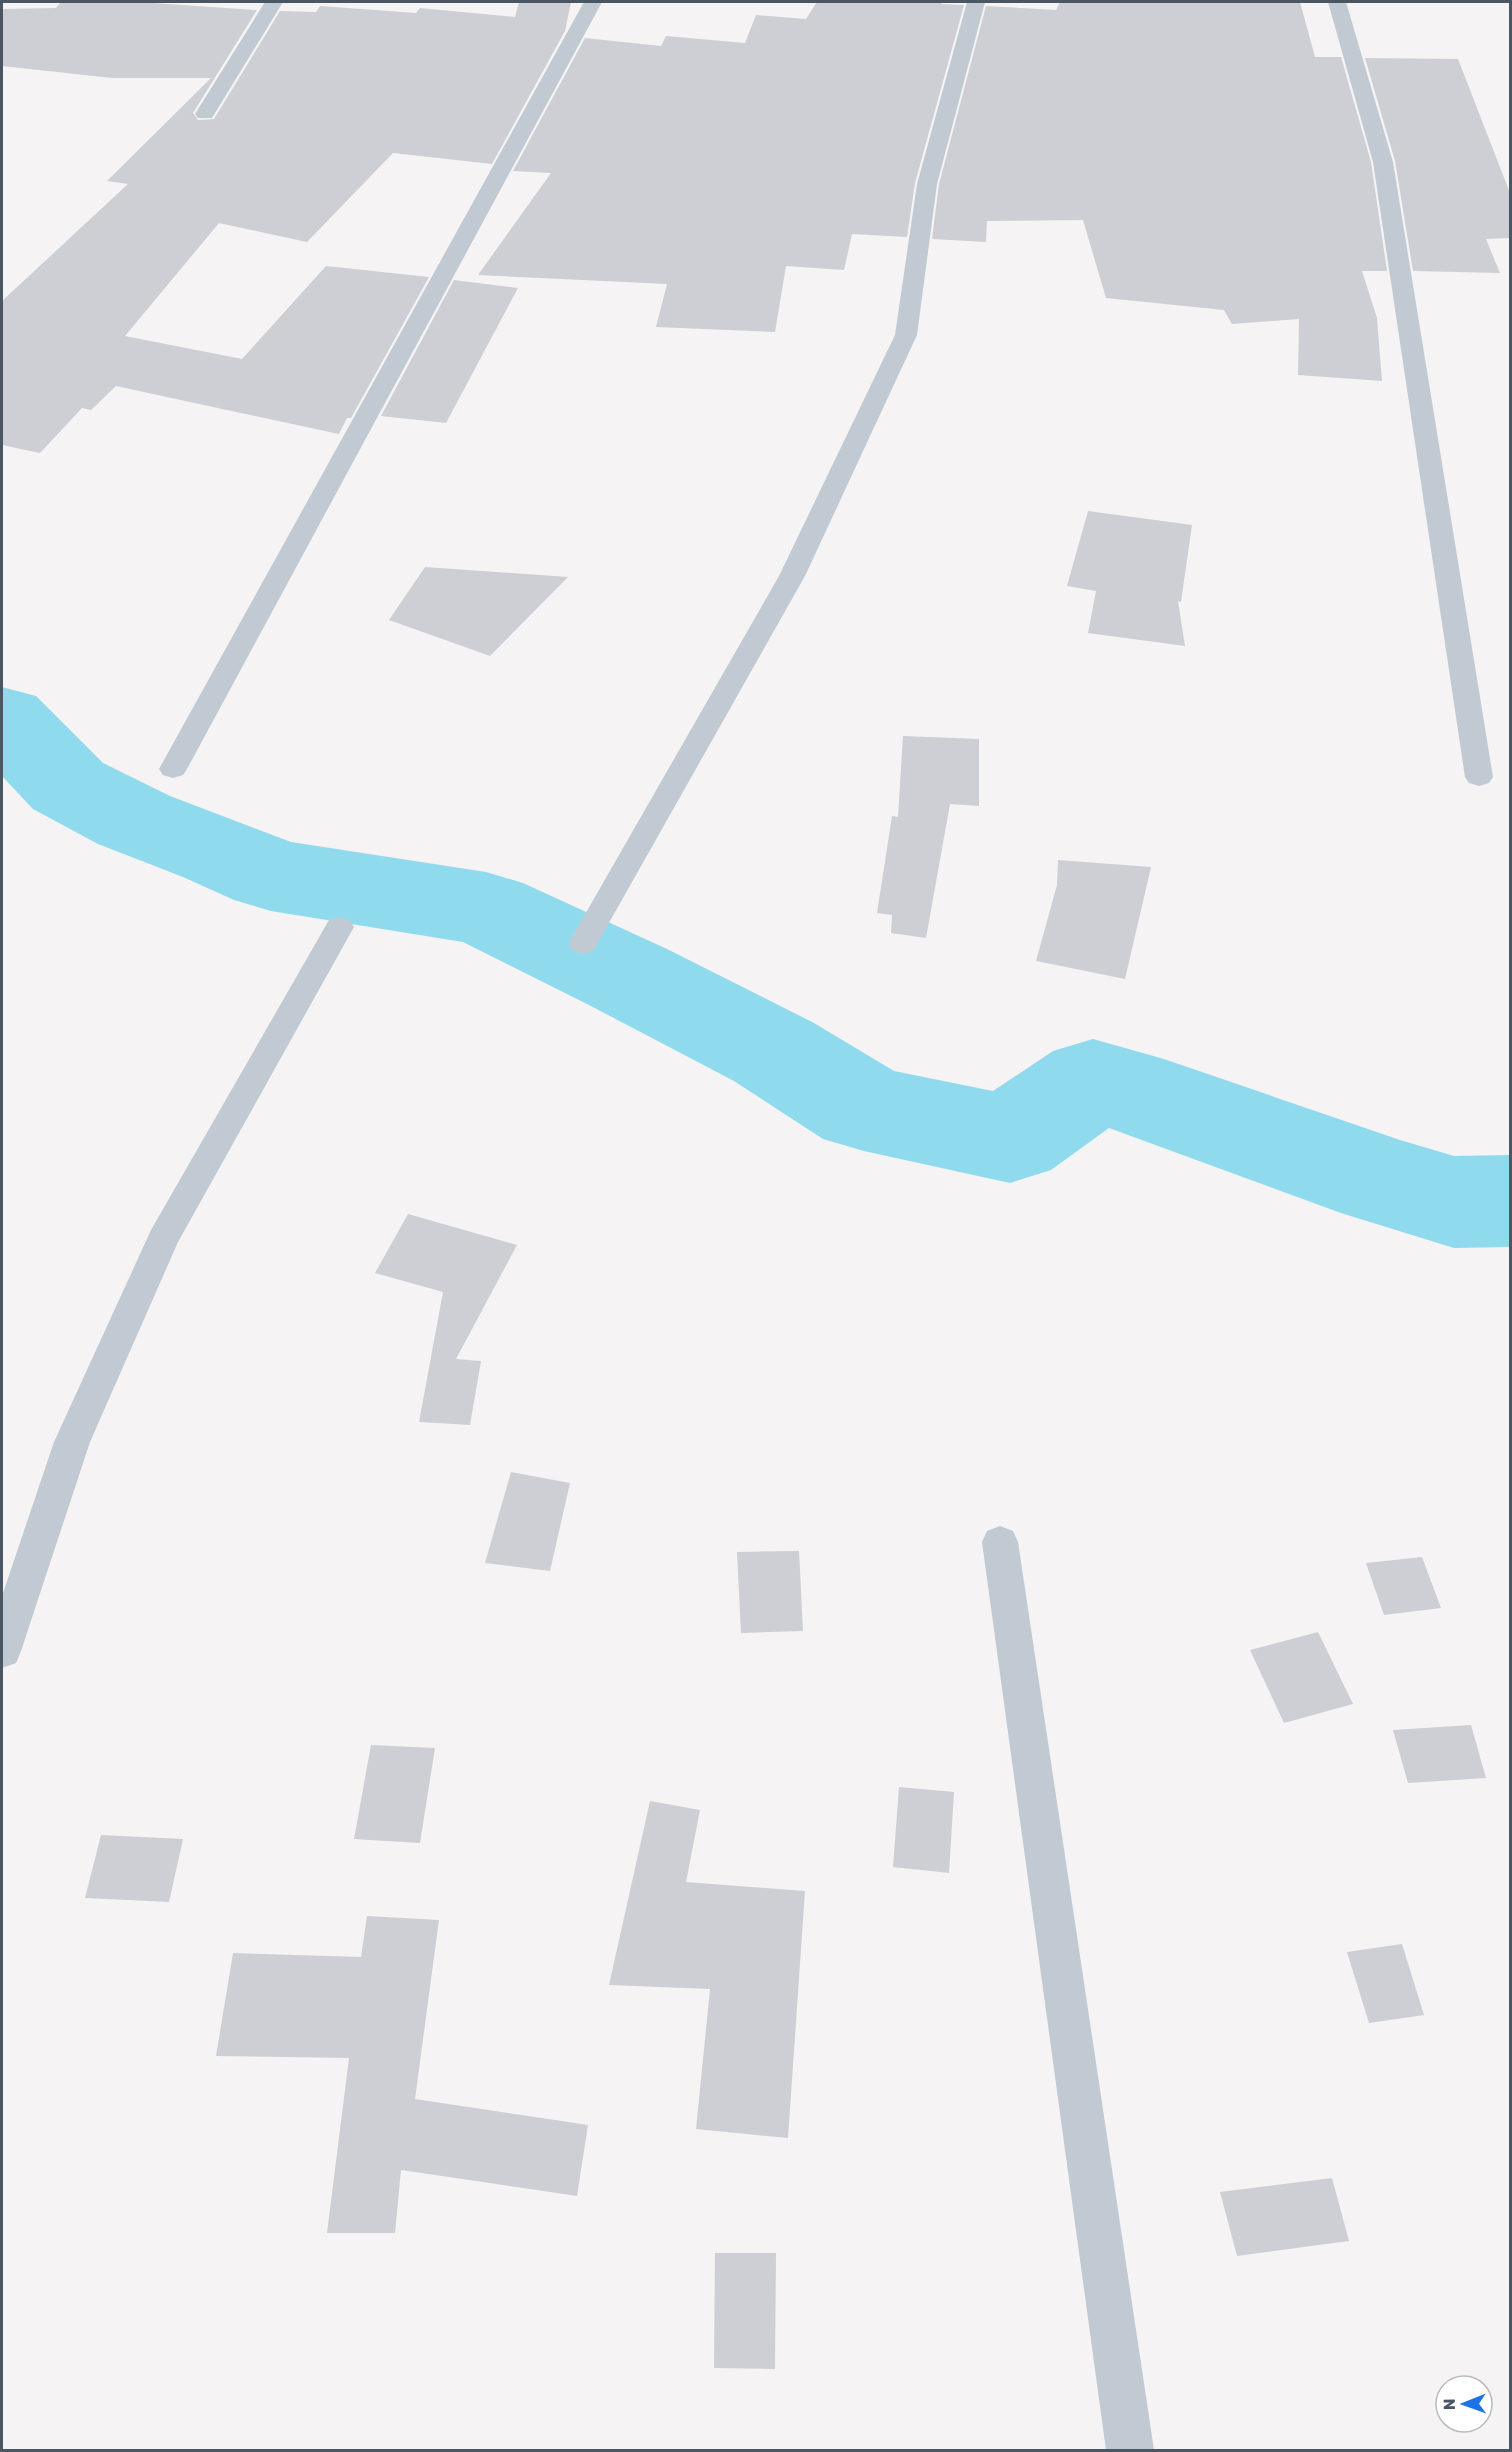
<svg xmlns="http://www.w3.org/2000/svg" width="1512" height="2452" font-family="Rubik,sans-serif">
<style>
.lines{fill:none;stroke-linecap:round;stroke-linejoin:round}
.river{fill:#90daee;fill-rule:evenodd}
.building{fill:#cdcfd5}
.minor{fill:#c1cad2;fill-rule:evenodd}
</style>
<rect width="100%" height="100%" fill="#f5f3f3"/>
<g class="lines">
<polygon class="river" points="2,687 36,696 103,763 170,796 291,842 486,872 523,883 667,949 814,1023 894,1071 993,1091 1053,1051 1093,1039 1164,1059 1400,1140 1454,1156 1510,1155 1510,1247 1454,1248 1341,1213 1109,1128 1051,1170 1010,1183 864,1151 823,1139 734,1081 589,1005 463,942 271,911 234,900 183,877 98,844 33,809 2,776"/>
</g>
<g class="building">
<polygon points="61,2 138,2 257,10 193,113 198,120 214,119 280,11 316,12 320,6 416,13 420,8 515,17 519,2 571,2 565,31 492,164 393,153 307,242 219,223 125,336 242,359 326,266 429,277 351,418 347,418 339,434 116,386 91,410 82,408 40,453 2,445 2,301 128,184 107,181 211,78 112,78 2,66 2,9 56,8"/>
<polygon points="817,2 941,2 941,4 964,5 915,183 907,237 852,234 844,270 786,266 775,332 656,327 667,284 478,275 551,173 513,171 585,38 661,46 666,36 745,43 756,15 806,19"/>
<polygon points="1060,2 1300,2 1315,57 1341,57 1371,162 1387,271 1362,271 1377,318 1382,381 1298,375 1299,319 1232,324 1224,310 1106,298 1083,220 987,221 986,242 932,239 939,184 986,6 1056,10"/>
<polygon points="1365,58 1458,59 1510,193 1510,238 1486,239 1500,273 1413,271 1395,161"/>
<polygon points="454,280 518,288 446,423 381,416"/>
<polygon points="1088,511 1192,525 1181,602 1178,601 1185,646 1088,633 1096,591 1067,586"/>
<polygon points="425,567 568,577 490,656 389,620"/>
<polygon points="903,736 979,739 979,806 950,804 926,938 891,933 892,915 877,913 892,816 898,817"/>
<polygon points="1058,860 1151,867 1125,979 1036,961 1057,885"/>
<polygon points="408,1214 517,1245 456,1359 481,1361 470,1425 419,1422 443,1292 375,1273"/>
<polygon points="511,1472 570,1483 550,1571 485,1563"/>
<polygon points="799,1551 803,1631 741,1633 737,1552"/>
<polygon points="1422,1557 1441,1608 1384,1615 1366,1563"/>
<polygon points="1318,1632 1353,1704 1284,1723 1250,1650"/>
<polygon points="1471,1725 1486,1778 1408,1783 1393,1730"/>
<polygon points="371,1745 435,1748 420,1843 354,1839"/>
<polygon points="899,1787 954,1792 949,1873 893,1867"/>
<polygon points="650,1801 700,1810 686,1882 805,1891 788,2138 696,2129 710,1989 609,1985"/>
<polygon points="101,1835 183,1839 169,1902 85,1898"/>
<polygon points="367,1916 439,1920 415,2099 588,2125 577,2196 401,2170 395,2233 327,2233 349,2058 216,2056 233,1953 361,1957"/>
<polygon points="1402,1944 1424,2015 1369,2023 1347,1952"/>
<polygon points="1332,2178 1349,2241 1237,2256 1220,2192"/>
<polygon points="715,2253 776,2253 775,2369 714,2368"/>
</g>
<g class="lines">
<g class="minor">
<polygon points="265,2 283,2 212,118 198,118 195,114"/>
<polygon points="584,2 602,2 187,769 183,775 173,778 163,775 159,769"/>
<polygon points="967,2 985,2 937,184 917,335 805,576 593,951 583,954 573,951 568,944 779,576 895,335 917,184"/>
<polygon points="1328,2 1346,2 1393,162 1493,777 1489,783 1479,786 1469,783 1465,777 1373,162"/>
<polygon points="339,917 349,920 354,927 178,1242 90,1442 21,1651 16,1663 2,1668 2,1596 54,1442 151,1230 329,920"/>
<polygon points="1000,1526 1013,1531 1018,1542 1154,2450 1106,2450 982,1542 987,1531"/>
</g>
</g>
<rect width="1512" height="2452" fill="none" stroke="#4a5661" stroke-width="6"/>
<g transform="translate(1464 2404) rotate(269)"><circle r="28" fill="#ffffff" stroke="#b7bbc0" stroke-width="1.5"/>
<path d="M0-4.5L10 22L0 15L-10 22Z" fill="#1a73e8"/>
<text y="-9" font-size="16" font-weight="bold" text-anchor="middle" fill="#4a5661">N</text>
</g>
</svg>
